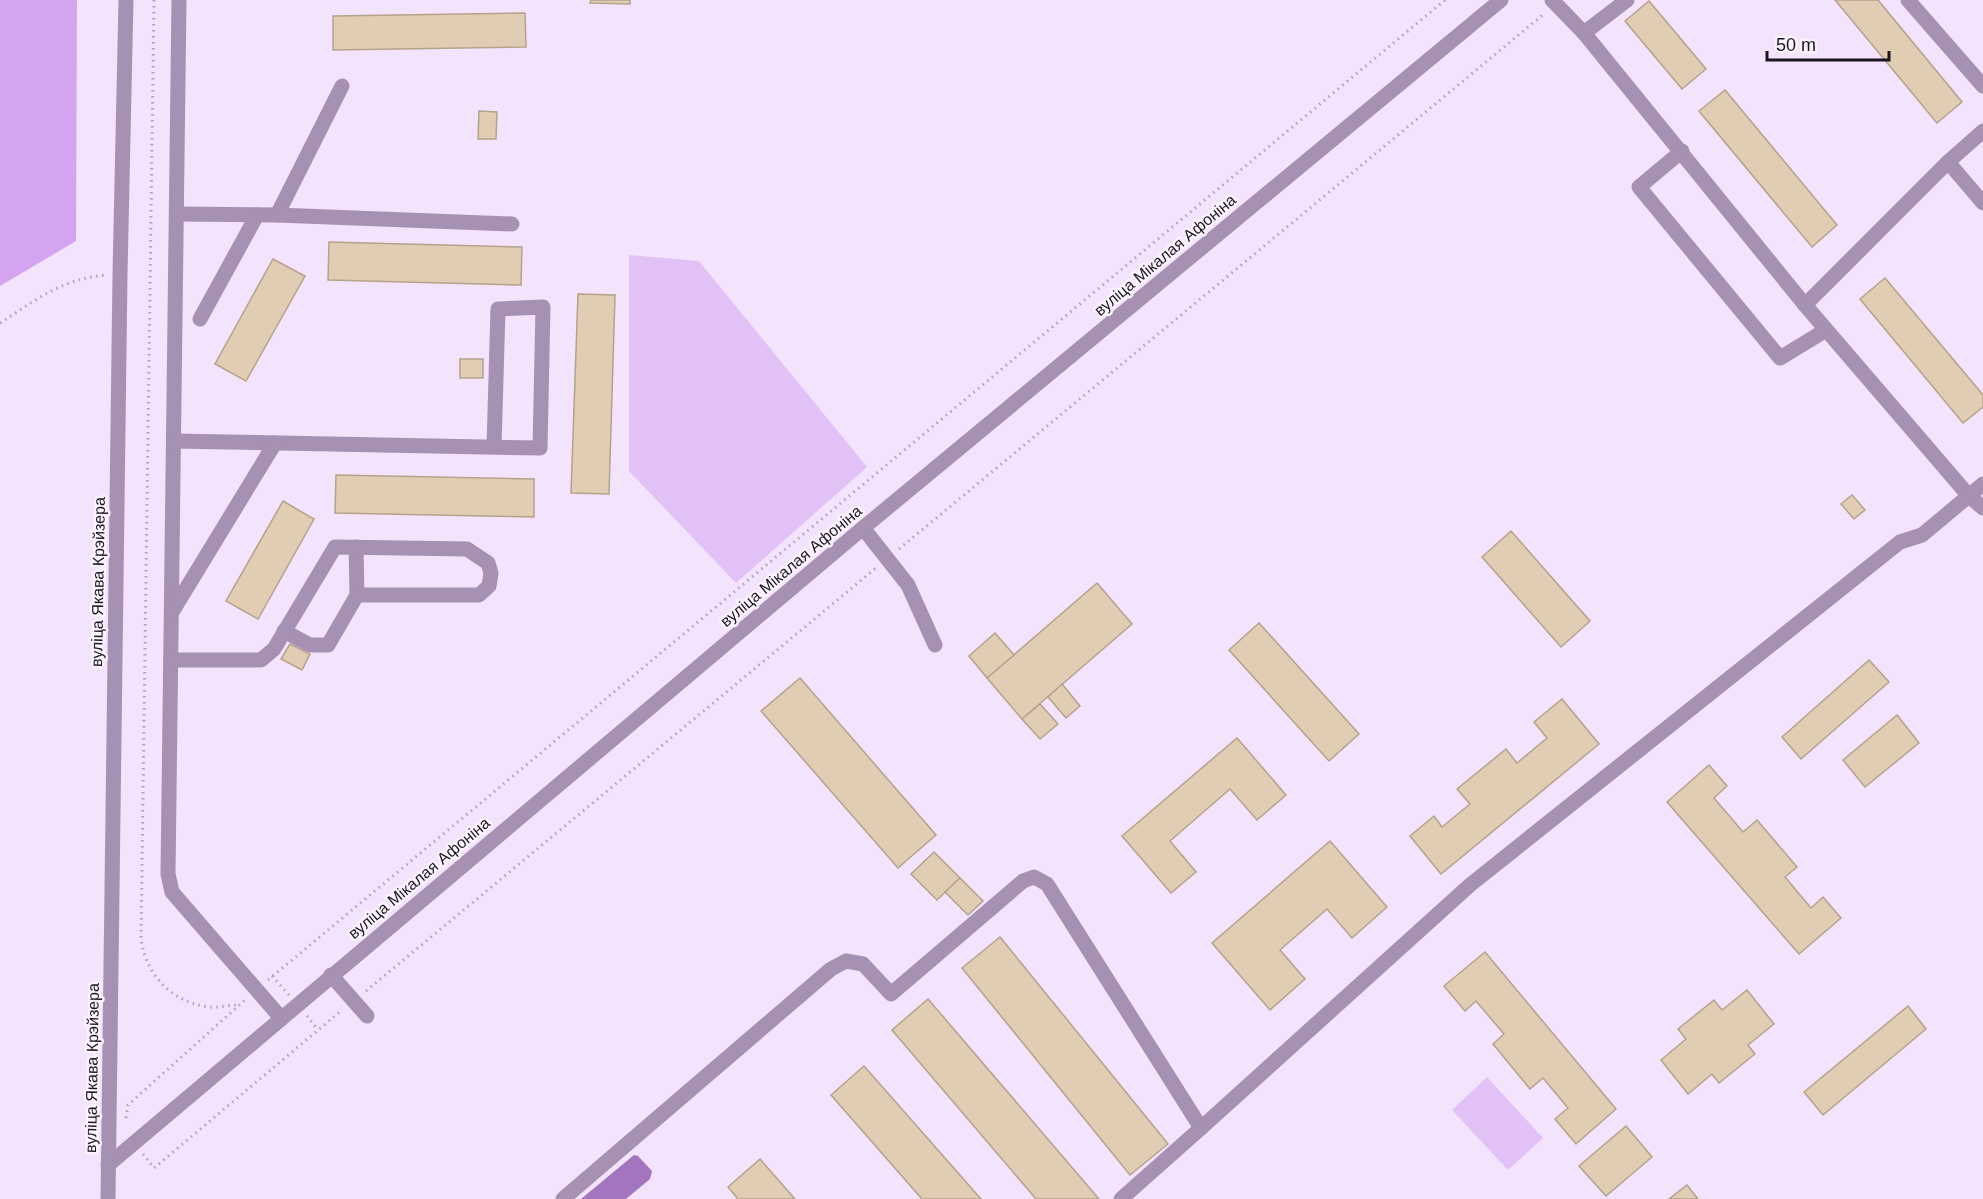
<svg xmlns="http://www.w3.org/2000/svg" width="1983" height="1199" font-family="Helvetica,sans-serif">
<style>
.green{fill:#e2c1f6}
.forest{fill:#d4a4f1}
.water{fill:#a375be}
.building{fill:#e1cdb4;stroke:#b5a28a;stroke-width:1.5}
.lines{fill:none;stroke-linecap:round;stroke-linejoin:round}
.path{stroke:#afa2b7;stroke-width:3;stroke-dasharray:1.5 4.5;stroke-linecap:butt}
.minor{stroke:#a691b2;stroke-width:15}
.labels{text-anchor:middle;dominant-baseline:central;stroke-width:5;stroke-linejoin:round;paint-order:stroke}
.street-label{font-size:16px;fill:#1b151e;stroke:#fbf4ff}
</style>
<rect width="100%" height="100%" fill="#f3e3fd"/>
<g class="green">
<polygon points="629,255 699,261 867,467 736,583 629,471"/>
<polygon points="1487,1077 1543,1138 1508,1170 1452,1110"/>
</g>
<polygon class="forest" points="0,0 77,0 76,241 0,286"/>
<polygon class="water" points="634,1155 638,1156 652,1171 650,1179 626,1199 581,1199"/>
<g class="building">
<polygon points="591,0 630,0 630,4 590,3"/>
<polygon points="1835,0 1878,0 1962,102 1937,123"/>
<polygon points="1649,1 1706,69 1682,89 1625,21"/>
<polygon points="525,13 526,47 333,50 333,16"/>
<polygon points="1725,90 1837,225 1812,247 1699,111"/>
<polygon points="479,111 497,112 496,139 478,139"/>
<polygon points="329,242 522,247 521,285 328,280"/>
<polygon points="273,259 305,276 246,381 215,364"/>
<polygon points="1885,278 1983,395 1983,407 1963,423 1860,299"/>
<polygon points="578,294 615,295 609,494 571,493"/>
<rect x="460" y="359" width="23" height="19"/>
<polygon points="336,475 534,479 534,517 335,513"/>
<polygon points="1852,495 1865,510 1854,519 1841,504"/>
<polygon points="283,501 314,519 258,619 226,601"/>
<polygon points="1511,531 1590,621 1561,647 1482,557"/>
<polygon points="1097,583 1132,624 1022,719 987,678"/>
<polygon points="1259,623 1359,734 1329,761 1229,650"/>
<polygon points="995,633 1014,655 987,678 969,656"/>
<polygon points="290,644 310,654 302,670 281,659"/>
<polygon points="1869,660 1889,682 1801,759 1782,737"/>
<polygon points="800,678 936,835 898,868 761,711"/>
<polygon points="1062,684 1080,706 1066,718 1048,697"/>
<polygon points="1562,699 1599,744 1441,874 1410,836 1434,816 1442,827 1470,804 1457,789 1506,749 1517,763 1547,738 1534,722"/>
<polygon points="1040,704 1058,724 1040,739 1022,719"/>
<polygon points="1897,715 1919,743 1865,787 1843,760"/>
<polygon points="1237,738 1286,795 1257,820 1230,789 1170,841 1196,872 1171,893 1122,836"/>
<polygon points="1709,765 1727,786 1714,798 1743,832 1757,820 1797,867 1785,877 1811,908 1823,897 1841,918 1799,954 1667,802"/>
<polygon points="1330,841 1387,907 1352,938 1327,909 1280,950 1305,979 1270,1010 1212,943"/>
<polygon points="934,852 960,878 937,900 911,874"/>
<polygon points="960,878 983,901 968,915 945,892"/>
<polygon points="1000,937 1168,1144 1130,1175 962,968"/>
<polygon points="1485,952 1616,1109 1576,1144 1555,1119 1568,1108 1543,1078 1530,1089 1493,1044 1504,1034 1476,1001 1465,1011 1444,986"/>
<polygon points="1747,990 1774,1024 1748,1045 1755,1054 1719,1083 1712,1074 1688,1094 1661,1060 1686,1039 1678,1029 1714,1000 1722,1010"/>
<polygon points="928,999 1099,1199 1036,1199 892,1030"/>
<polygon points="1908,1006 1926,1029 1823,1115 1804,1092"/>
<polygon points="864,1066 981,1199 922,1199 831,1095"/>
<polygon points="1626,1126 1652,1157 1606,1196 1579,1166"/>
<polygon points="760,1159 795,1199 738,1199 728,1187"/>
<polygon points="1687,1185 1698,1199 1669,1199"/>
</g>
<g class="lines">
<g class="path">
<path d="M154 0 141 939C146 975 172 1003 210 1007 218 1008 229 1005 238 1005"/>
<path d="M0 323C36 300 61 279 106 275"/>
<polyline points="899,549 1545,13"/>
<polyline points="272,976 289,995"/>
<polyline points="268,980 1445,0"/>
<polyline points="366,991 876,568"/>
<polyline points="307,1016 318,1030"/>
<polyline points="126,1118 128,1105 245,1000"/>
<polyline points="143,1154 154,1168 342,1010"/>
</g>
<g class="minor">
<polyline points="179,0 168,874 172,892 281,1018"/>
<polyline points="1552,0 1584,33 1805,305 1969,496 1983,508"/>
<polyline points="1908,0 1983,86"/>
<polyline points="1584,33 1627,0"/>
<polyline points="1682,151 1639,187 1780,358 1826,330"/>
<polyline points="1948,162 1983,203"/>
<polyline points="177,214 277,215 342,86"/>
<polyline points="277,215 512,224"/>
<polyline points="1805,305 1948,162 1983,131"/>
<polyline points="200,319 257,215"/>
<polyline points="174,441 540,448 543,307 498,309 494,447"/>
<polyline points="863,528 908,585 935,645"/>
<polyline points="172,612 275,443"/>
<polyline points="284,631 310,645 328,645 357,595 356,547"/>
<polyline points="171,660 261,660 274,649 335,547 467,549 488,563 491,573 489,586 479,595 357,595"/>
<polyline points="331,975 367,1016"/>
<polyline points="108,1165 863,528 1501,0"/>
<polyline points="108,1199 120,274 126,0"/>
<polyline points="563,1199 831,969 846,961 863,964 891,994 1023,881 1034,877 1047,884 1201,1128 1470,885 1900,542 1922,535 1983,484"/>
<polyline points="1121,1199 1201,1128"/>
</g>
</g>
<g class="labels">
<g class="street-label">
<text transform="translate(1165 255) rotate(-40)">вуліца Мікалая Афоніна</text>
<text transform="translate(791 566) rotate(-40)">вуліца Мікалая Афоніна</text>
<text transform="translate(98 582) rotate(-89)">вуліца Якава Крэйзера</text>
<text transform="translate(419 878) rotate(-40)">вуліца Мікалая Афоніна</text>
<text transform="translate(92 1068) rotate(-89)">вуліца Якава Крэйзера</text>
</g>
</g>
<path d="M1767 51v9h122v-9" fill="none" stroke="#1b151e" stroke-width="3"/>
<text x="1776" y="51" font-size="18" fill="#1b151e" stroke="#fbf4ff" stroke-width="4.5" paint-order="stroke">50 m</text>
</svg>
